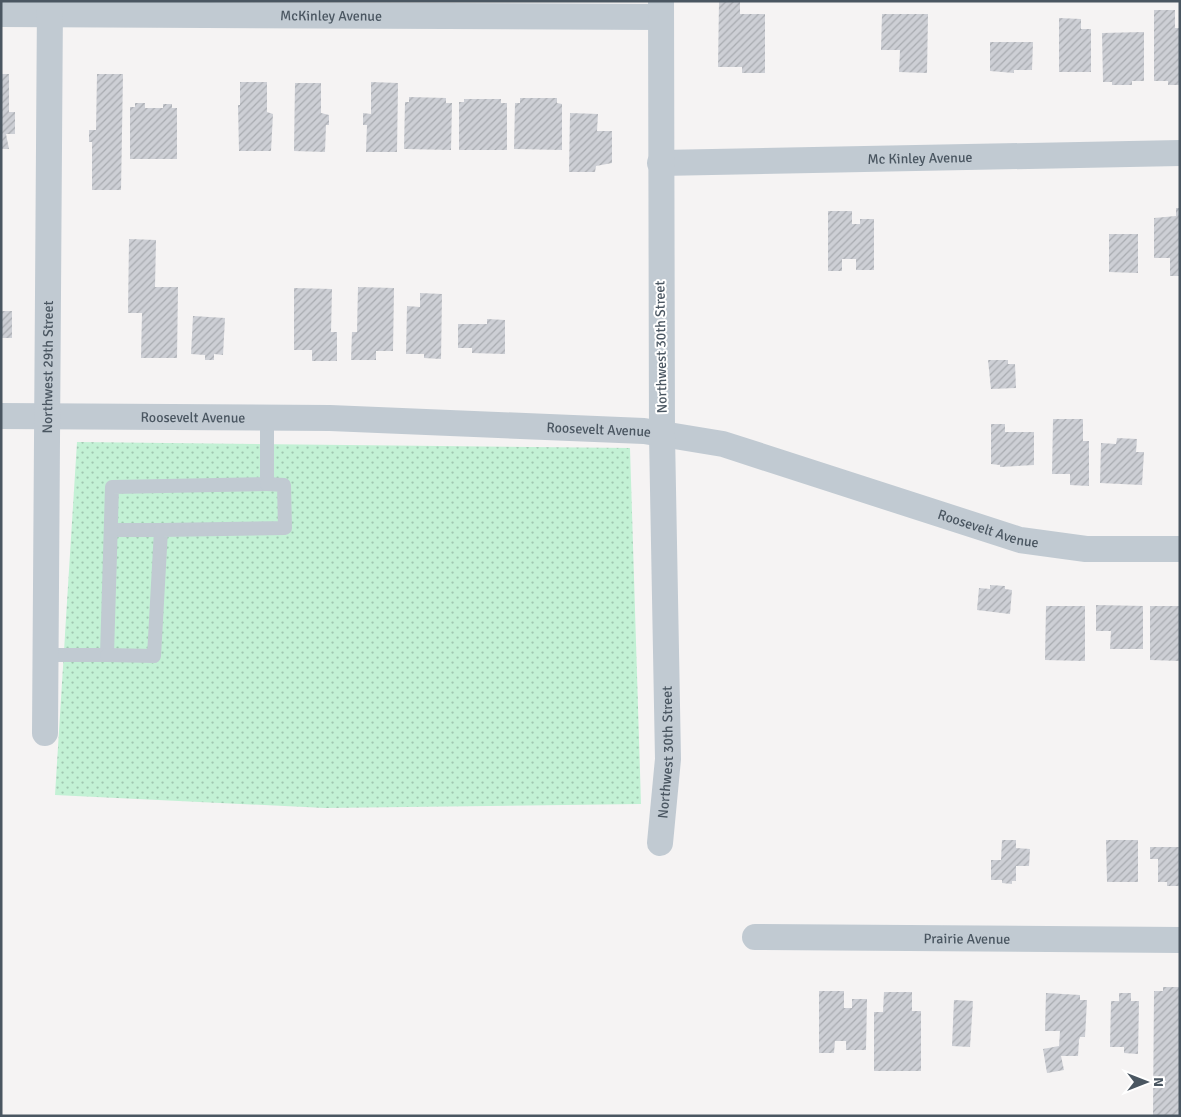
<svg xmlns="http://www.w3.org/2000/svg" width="1181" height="1117" font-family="Signika,sans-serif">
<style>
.grass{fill:url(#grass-dots)}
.building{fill:url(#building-hatch)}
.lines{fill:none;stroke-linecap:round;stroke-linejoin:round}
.service{stroke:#c1cad2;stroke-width:14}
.minor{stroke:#c1cad2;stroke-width:26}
.labels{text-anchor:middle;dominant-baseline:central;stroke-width:4;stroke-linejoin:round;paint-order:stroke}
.street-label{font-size:14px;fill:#4a5661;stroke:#fff}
</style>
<defs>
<pattern id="grass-dots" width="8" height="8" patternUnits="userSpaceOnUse" patternTransform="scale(1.25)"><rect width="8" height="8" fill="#c3f1d5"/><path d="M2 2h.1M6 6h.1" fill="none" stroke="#a0c6b0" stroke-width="1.8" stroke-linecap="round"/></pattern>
<pattern id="building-hatch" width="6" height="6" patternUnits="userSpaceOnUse" patternTransform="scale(1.25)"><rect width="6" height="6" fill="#cdcfd5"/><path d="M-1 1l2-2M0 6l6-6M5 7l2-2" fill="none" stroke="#a8abb0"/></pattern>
</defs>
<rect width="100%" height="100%" fill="#f5f3f3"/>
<polygon class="grass" points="77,442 630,448 641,804 325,808 55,795"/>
<g class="building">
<polygon points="719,2 740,2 740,14 765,14 765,73 742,73 742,67 718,67"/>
<polygon points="1154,10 1175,10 1175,28 1180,28 1180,85 1168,85 1168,81 1154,81"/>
<polygon points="882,14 928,14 927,73 899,72 900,50 881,50"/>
<polygon points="1059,18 1081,19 1081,29 1091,29 1091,72 1059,72"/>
<polygon points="1144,32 1144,81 1132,81 1132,85 1112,85 1112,82 1103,82 1102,33"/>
<polygon points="990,42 1033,42 1032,70 1014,70 1014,73 990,71"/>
<polygon points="1,74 9,74 9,112 15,112 15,134 6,134 9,149 1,149"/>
<polygon points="97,74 123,74 121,190 92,190 92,142 89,142 89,130 96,130"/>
<polygon points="240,82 267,82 267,112 273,114 271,151 239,151 238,105 240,105"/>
<polygon points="371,82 398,83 397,152 366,152 367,125 363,125 363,113 371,114"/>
<polygon points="295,83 321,83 321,113 329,115 329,125 326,125 325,152 294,151"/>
<polygon points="409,97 446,98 446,103 452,103 451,150 404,149 405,102 409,102"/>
<polygon points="520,98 557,98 557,103 562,104 562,150 514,149 515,103 520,103"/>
<polygon points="464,99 501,99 501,103 507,103 507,150 459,150 459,102 464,102"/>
<polygon points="135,103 145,103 145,108 163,108 163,104 172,104 172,108 177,108 177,159 130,159 130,107 135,107"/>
<polygon points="570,113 598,114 597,131 612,131 612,163 596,166 595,172 569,172"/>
<polygon points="1176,208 1180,208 1180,276 1170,276 1170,258 1154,258 1154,218 1176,216"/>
<polygon points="828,211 852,211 852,224 860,224 860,219 874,219 874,270 856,270 856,259 842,259 842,271 828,271"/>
<polygon points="1109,234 1138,234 1138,273 1109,272"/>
<polygon points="129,239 156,240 155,287 178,287 177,358 141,358 142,313 128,313"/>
<polygon points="358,287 394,288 393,351 376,351 376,360 351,360 352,332 357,332"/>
<polygon points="294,288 332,289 331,332 337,332 337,361 312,361 312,350 294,350"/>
<polygon points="420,293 442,294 441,359 424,358 424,354 406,354 407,306 420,307"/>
<rect x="1" y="311" width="11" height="27"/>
<polygon points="193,316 225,318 223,355 214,354 214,360 205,360 205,355 191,354"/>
<polygon points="487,319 505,320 505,354 472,353 472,348 458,348 458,324 487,324"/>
<polygon points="988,360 1008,360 1008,364 1015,364 1016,388 991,389"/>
<polygon points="1053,419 1083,419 1083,441 1089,441 1089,486 1070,485 1070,474 1052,474"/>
<polygon points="991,424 1005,424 1005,432 1034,432 1034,465 1000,467 1000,465 991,464"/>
<polygon points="1117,438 1137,439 1136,452 1144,452 1142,485 1100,483 1101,443 1116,444"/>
<polygon points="990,585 1005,586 1005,589 1012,590 1010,614 977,610 979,588 990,589"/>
<polygon points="1096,605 1143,606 1143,649 1110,649 1111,631 1096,631"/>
<polygon points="1046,606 1085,606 1085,661 1045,660"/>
<polygon points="1150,606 1180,606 1180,661 1150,660"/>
<polygon points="1002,840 1016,840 1016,848 1030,849 1029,866 1016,866 1016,881 1012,881 1012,884 1002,883 1002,880 991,880 991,860 1001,860"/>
<polygon points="1106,840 1138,840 1138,882 1107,882"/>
<polygon points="1150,847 1180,847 1180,886 1167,886 1167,882 1158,882 1158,859 1150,859"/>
<polygon points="1163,987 1180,987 1180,1116 1153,1116 1154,991 1163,991"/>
<polygon points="819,991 844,991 844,1008 852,1008 852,999 867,999 866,1050 846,1050 846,1041 835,1041 834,1053 819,1053"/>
<polygon points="884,992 912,992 912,1011 921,1011 921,1071 874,1071 874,1012 883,1012"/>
<polygon points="1046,993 1080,995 1080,1000 1087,1000 1085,1037 1080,1037 1079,1040 1078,1056 1061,1056 1064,1070 1047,1073 1043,1049 1059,1046 1060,1031 1045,1031"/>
<polygon points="1119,993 1131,993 1131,1001 1139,1001 1138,1054 1124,1053 1124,1047 1110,1047 1111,1001 1119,1001"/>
<polygon points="954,1000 973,1001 970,1047 952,1046"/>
</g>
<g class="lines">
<g class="service">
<polyline points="111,530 161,530"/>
<polyline points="46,655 107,655 112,487 267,484 267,418"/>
<polyline points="107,655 154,656 161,530 285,528 284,485 267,484"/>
</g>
<g class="minor">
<path id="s1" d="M1 14 661 17"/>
<path id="s2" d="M660 163 1180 153"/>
<path id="s3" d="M1 416 330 418 644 431 723 444 1020 540 1086 549H1180"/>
<path id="s4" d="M45 733 50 1"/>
<path id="s5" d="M660 843 668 759 662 435 661 1"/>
<path id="s6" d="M755 937 1180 940"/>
</g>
</g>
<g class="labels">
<g class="street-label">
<text stroke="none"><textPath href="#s1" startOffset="330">McKinley Avenue</textPath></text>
<text stroke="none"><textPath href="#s2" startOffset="260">Mc Kinley Avenue</textPath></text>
<text transform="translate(661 347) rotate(-91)">Northwest 30th Street</text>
<text stroke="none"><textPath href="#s4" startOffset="366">Northwest 29th Street</textPath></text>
<text stroke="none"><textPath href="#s3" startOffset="192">Roosevelt Avenue</textPath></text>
<text stroke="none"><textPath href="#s3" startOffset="598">Roosevelt Avenue</textPath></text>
<text stroke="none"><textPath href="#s3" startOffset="1002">Roosevelt Avenue</textPath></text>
<text stroke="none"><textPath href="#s5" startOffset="91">Northwest 30th Street</textPath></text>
<text stroke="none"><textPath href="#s6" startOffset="212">Prairie Avenue</textPath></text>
</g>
</g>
<rect width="1181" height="1117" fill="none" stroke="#4a5661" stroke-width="5"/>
<g transform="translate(1146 1082) rotate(90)" stroke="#ffffff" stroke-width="4" paint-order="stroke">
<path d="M0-4L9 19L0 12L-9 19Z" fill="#4a5661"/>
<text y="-8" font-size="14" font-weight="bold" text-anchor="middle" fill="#4a5661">N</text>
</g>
</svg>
